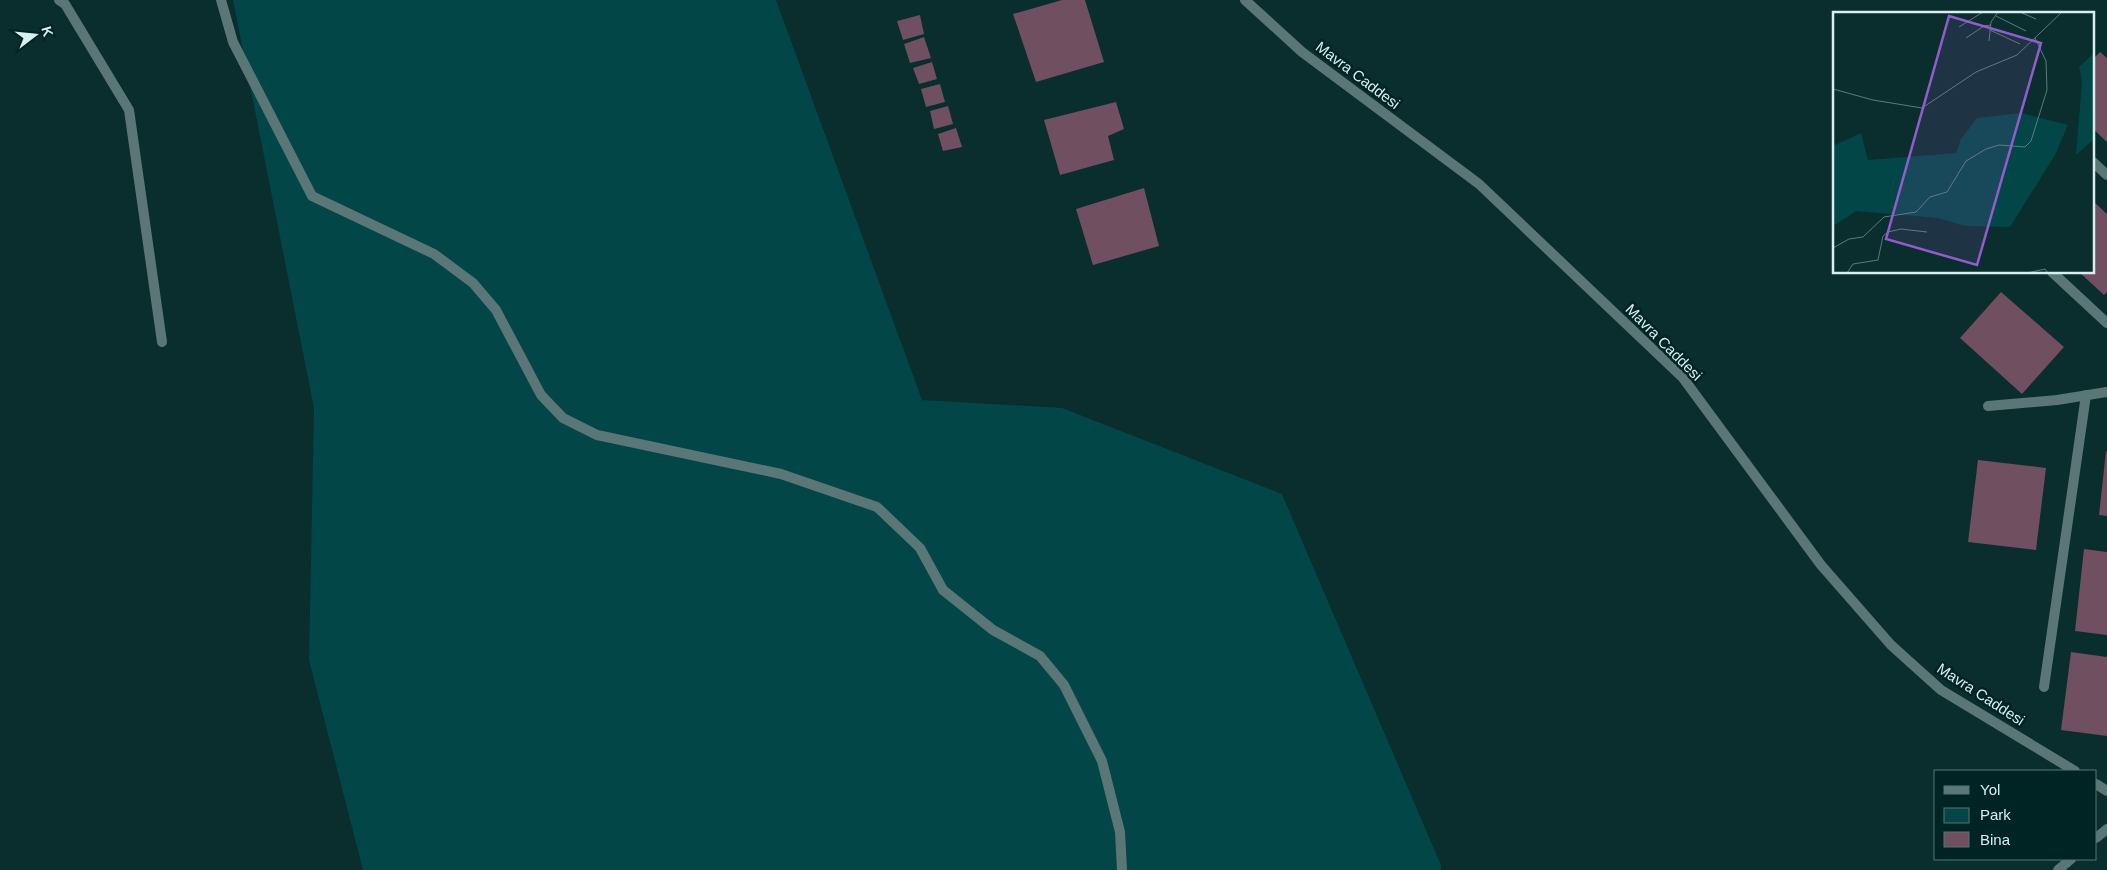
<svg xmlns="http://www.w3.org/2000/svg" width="2107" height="870" font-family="Arial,sans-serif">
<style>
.green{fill:#024647}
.building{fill:#6f4f60}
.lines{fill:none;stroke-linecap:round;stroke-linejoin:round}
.service{stroke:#5b7676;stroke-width:10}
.minor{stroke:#5b7676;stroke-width:10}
.tertiary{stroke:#5b7676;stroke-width:10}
.labels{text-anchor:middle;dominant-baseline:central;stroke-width:5;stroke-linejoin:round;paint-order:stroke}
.street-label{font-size:15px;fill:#d7efef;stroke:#002324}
.inset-road{fill:none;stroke:#5c7b7b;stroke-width:1}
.view{fill:#925dcb;fill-opacity:0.15;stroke:#925dcb;stroke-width:2.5}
.inset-edge{fill:none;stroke:#d7efef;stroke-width:2.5}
</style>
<rect width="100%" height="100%" fill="#0a2d2e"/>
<polygon class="green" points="233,0 776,0 922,400 1062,408 1282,494 1441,865 1441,870 363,870 309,660 314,408"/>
<g class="building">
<polygon points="1062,0 1085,0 1104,62 1036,82 1013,14"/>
<polygon points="920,15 924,34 903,40 897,21"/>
<polygon points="924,37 931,58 910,63 904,44"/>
<polygon points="2100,52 2107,58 2107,142 2093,129 2093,59"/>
<polygon points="932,62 937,79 919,84 913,68"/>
<polygon points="940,84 945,102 926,107 921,89"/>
<polygon points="1116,102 1124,129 1108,136 1114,160 1060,175 1044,120"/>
<polygon points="948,106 953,124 934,129 930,111"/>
<polygon points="956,128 962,147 943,151 938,134"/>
<polygon points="1144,188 1159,246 1093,265 1076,209"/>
<polygon points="2093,201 2107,214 2107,292 2104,295 2079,272 2093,272"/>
<polygon points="2001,292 2064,347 2022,394 1960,338"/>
<polygon points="2106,451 2107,452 2107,516 2099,515"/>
<polygon points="1978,460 2046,468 2036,550 1968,542"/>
<polygon points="2084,549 2107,552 2107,635 2075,631"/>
<polygon points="2071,652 2107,657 2107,736 2061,730"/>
</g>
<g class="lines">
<g class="service">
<polyline points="2093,162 2107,175"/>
<polyline points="2052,272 2107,323"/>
<polyline points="2044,687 2086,395"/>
</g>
<g class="minor">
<polyline points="59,0 65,4 129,110 162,342"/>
<polyline points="221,0 233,42 312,196 434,254 473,283 496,310 541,395 563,418 597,435 781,474 877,507 920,548 943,590 993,630 1040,656 1064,685 1102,761 1120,832 1122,870"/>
<polyline points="1988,406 2057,400 2107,392"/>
<polyline points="2096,838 2107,829"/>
<polyline points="2058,870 2071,859"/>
</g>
<g class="tertiary">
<polyline points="1245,0 1302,52 1479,184 1683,378 1821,565 1891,645 1941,690 2075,771"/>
<polyline points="2096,784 2107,791"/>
</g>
</g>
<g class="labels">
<g class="street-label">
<text transform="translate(1358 75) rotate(37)">Mavra Caddesi</text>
<text transform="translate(1664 342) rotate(45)">Mavra Caddesi</text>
<text transform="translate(1981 694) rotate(33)">Mavra Caddesi</text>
</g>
</g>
<g transform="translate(1833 12)">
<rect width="261" height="261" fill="#0a2d2e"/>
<path d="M261 41V127L243 143 249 70 246 55ZM188 101 235 113 222 143 177 215 132 214 105 206 23 199 0 214V134L28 121 35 148 123 141 128 127 144 106Z" fill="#024647"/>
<path class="inset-road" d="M187 0 203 7M163 4 193 19M126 15 150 0M157 18 187 32M133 26 151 14 158 13M156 29 158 10 165 0M0 77 40 88 89 96 143 60 184 43 229 0M0 236 16 227 30 225 51 205 83 200 97 185 114 180 133 149 153 137 166 133 192 135 198 129 214 78 213 49 202 26M14 261 20 252 45 248 50 224 55 220 68 217 94 220M194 261 212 257 215 261"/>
<path class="view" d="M116 4 208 31 144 253 53 227Z"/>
<rect width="261" height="261" class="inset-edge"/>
</g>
<rect x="1934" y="770" width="162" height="90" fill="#002324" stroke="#567575"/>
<rect x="1944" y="786" width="25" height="8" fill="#5b7676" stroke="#567575"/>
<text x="1980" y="795" font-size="15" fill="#d7efef">Yol</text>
<rect x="1944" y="808" width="25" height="15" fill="#024647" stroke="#567575"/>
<text x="1980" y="820" font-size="15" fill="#d7efef">Park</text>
<rect x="1944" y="832" width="25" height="15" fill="#6f4f60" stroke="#567575"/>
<text x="1980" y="845" font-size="15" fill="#d7efef">Bina</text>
<g transform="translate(35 35) rotate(74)" stroke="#002324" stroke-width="4" paint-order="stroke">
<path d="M0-4L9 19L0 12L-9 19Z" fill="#d7efef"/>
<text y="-8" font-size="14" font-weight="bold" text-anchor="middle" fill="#d7efef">K</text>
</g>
</svg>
